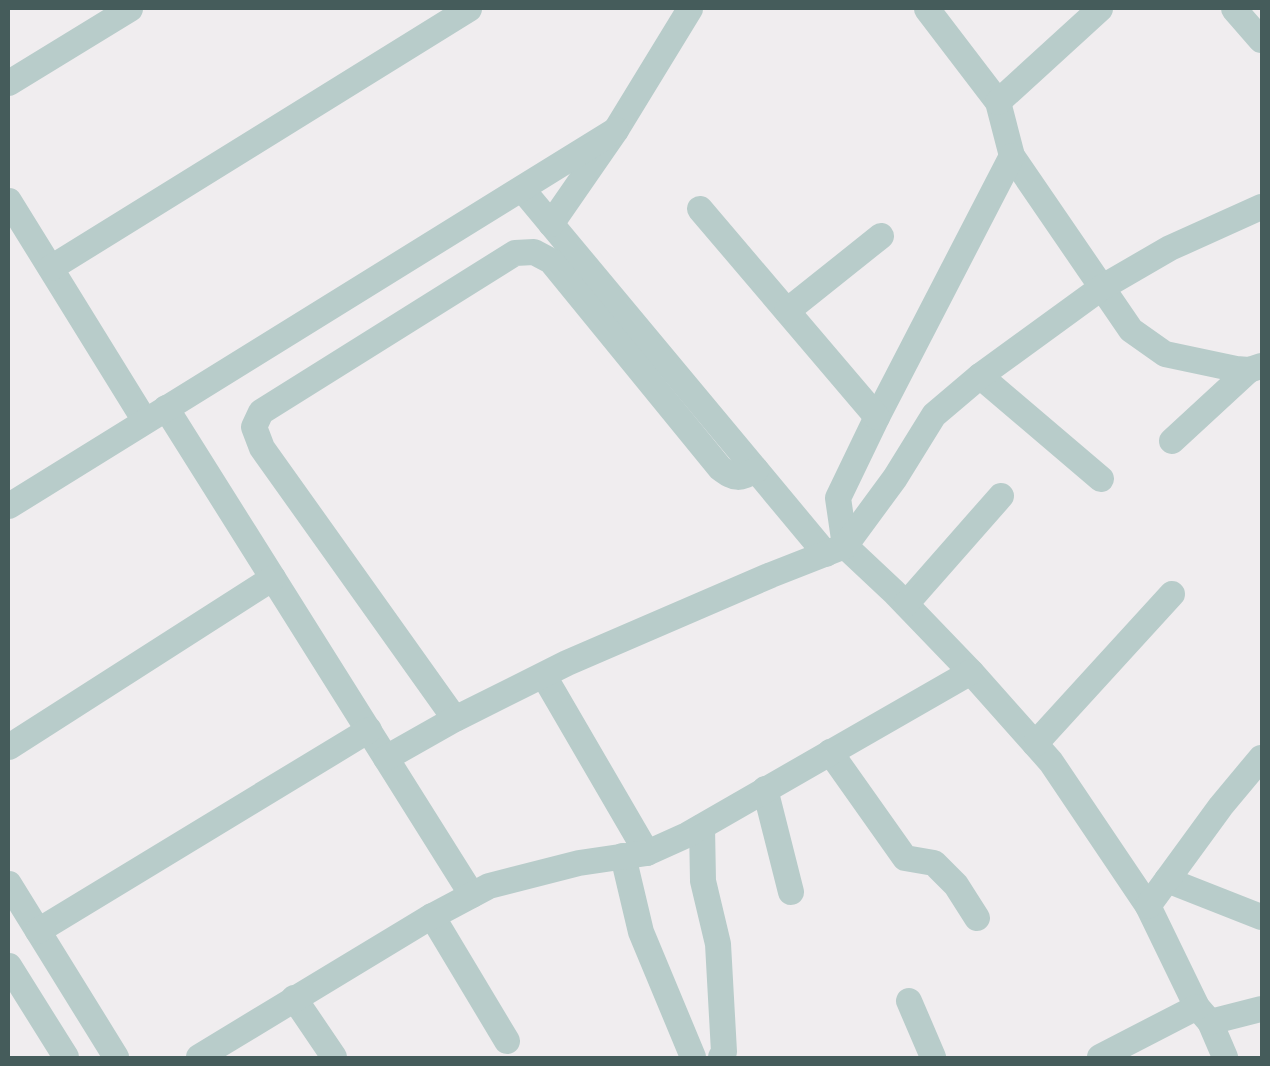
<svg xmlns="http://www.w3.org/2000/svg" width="1270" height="1066" font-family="Quicksand,sans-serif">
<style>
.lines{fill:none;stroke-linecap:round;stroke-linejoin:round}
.minor{stroke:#b8ccca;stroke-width:26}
</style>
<rect width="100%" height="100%" fill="#f0edef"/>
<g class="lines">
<g class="minor">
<polyline points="927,9 998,102 1012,156 1131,330 1165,354 1236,369 1249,370 1261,366"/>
<polyline points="1234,9 1261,40"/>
<polyline points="9,83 130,9"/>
<polyline points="998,102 1100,9"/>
<polyline points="1012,156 877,417 838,498 845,546 894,592 971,672 1051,762 1148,906 1197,1007 1210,1022 1225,1057"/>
<polyline points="522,189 826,554"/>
<polyline points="9,201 145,421"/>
<polyline points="700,209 877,417"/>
<polyline points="551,224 616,130 690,9"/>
<polyline points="51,268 469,9"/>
<polyline points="787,311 881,236"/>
<polyline points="980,376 1101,479"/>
<polyline points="166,408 472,895"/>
<polyline points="1172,441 1249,370"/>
<polyline points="9,506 616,130"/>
<polyline points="906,604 1001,496"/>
<polyline points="544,676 647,853"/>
<path d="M455 719 262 448 254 427 261 412 515 253 534 252 551 261 720 468C736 480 739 479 756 470"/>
<polyline points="1035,744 1172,594"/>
<polyline points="9,747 273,578"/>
<polyline points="830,752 905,858 934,863 956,885 977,918"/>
<polyline points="386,758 455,719 567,663 771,575 845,546 895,478 934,415 980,376 1101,288 1170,248 1261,207"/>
<polyline points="765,789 791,892"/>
<polyline points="702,827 703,881 718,944 724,1052 721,1057"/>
<polyline points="623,856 641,932 693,1057"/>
<polyline points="1167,880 1261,917"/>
<polyline points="9,884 116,1057"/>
<polyline points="1148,906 1221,806 1261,758"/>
<polyline points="432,916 507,1041"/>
<polyline points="38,931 369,730"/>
<polyline points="9,966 66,1057"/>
<polyline points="294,998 334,1057"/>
<polyline points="909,1001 933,1057"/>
<polyline points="1210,1022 1261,1009"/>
<polyline points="199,1057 427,919 489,886 579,863 647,853 687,835 971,672"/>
<polyline points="1100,1057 1197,1007"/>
</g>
</g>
<rect width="1270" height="1066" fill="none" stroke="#455c5b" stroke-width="20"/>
</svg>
